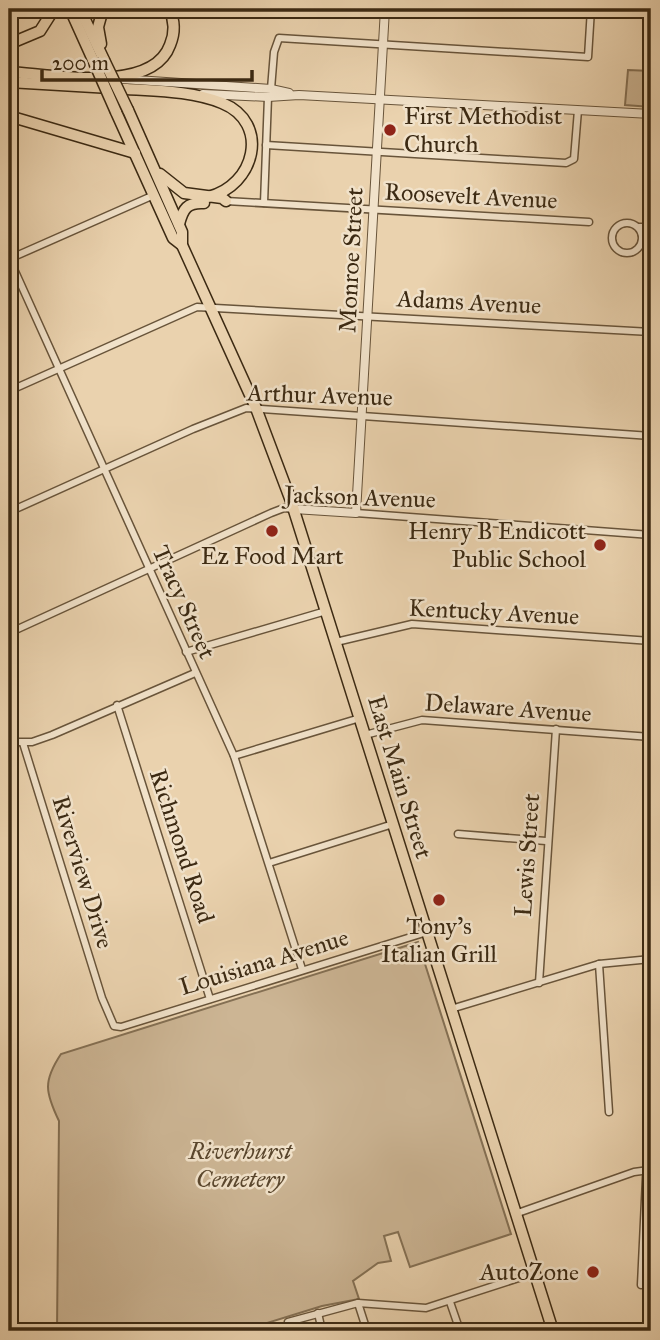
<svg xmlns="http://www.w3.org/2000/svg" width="660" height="1340" font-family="'IM FELL Great Primer',serif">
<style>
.green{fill:#ccb594;stroke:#847054;stroke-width:2}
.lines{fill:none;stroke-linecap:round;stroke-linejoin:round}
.minor-casing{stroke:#68543a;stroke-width:9}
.tertiary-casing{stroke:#68543a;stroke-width:10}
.primary-casing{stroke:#3c2a13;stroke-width:13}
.minor{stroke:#f1e2ca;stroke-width:6}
.tertiary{stroke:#f1e2ca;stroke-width:8}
.primary{stroke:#ead2ae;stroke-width:10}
.primary-bridge-casing{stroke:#3c2a13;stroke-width:13;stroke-linecap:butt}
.primary-bridge{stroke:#ead2ae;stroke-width:10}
.poi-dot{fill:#8f2418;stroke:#f1e2ca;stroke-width:2.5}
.labels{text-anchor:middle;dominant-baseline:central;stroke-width:5;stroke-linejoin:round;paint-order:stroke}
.poi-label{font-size:24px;fill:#3c2a13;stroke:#f1e2ca;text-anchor:end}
.street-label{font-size:24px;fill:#3c2a13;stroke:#f1e2ca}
.park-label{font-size:24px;font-style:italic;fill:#59462d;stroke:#f1e2ca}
</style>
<rect width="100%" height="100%" fill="#ead2ae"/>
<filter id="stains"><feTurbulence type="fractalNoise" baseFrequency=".00286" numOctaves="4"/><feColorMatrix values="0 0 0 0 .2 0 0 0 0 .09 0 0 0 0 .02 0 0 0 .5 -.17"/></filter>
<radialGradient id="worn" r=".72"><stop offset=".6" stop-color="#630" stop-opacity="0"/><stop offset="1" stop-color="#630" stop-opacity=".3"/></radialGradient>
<g class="green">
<polygon points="628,70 651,71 651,107 625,105"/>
<path d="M418 942 511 1234 410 1267 398 1232 384 1236 391 1261 378 1263 353 1281 359 1299 322 1306 241 1331H57L59 1121C45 1092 43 1081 61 1054Z"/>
</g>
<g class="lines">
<defs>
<g id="minor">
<polyline points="271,89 274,52 279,38 588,57 591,9"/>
<polyline points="266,145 566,163 574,159 578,110"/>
<polyline points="226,201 589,222"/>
<polyline points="264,203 268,97"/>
<circle cx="627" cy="238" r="15"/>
<polyline points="639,227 651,227"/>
<polyline points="9,258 234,756 302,969"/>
<polyline points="9,259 154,195"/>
<polyline points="9,391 197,307 651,332"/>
<polyline points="9,512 193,429 246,408 651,436"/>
<polyline points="356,513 651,535"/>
<polyline points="9,633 271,513 284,508 294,509"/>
<polyline points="336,642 412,624 651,641"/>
<polyline points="186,652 326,611"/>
<polyline points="117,705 210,999"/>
<polyline points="365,735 422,720 651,737"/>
<polyline points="9,742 32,742 52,735 195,673"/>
<polyline points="23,743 102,998 114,1026 121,1027 427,932"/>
<polyline points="234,756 360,718"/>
<polyline points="458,834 546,841"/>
<polyline points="269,863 393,824"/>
<polyline points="599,964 609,1112"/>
<polyline points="539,983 556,729"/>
<polyline points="451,1009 599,964 651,959"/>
<polyline points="515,1214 634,1172 649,1170"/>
<polyline points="641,1285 651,1072"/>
<polyline points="450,1302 460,1331"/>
<polyline points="358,1303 367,1331"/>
<polyline points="318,1313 322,1331"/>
<polyline points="288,1322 358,1303 426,1308 534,1273"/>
</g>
<g id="tertiary">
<polyline points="121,79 271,89 289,93"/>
<polyline points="203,94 268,97 299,95 651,114"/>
<polyline points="294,509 356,513 385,9"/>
</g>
<g id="primary">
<polyline points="70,9 93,60"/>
<polyline points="80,9 104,60"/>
<polyline points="9,44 40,31 54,9"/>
<polyline points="101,44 98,27 103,9"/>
<path d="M9 72C50 74 152 95 170 45 175 33 175 21 169 9"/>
<path d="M9 82C48 84 87 87 127 89 158 91 192 91 222 103 271 123 255 186 208 197"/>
<polyline points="128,110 182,232 182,245 256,408 291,501 553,1331"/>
<polyline points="116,112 173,238 182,245"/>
<polyline points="9,116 135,153"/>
<polyline points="160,174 184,193 222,198 226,201"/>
<path d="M179 224C183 209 187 202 204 203"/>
</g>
</defs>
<use href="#minor" class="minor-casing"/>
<use href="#tertiary" class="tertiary-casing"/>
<use href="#primary" class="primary-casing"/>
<use href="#minor" class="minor"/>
<use href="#tertiary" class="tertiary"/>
<use href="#primary" class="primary"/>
<defs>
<g id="primary-bridge">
<polyline points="93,60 116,112"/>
<polyline points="104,60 128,110"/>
</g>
</defs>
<use href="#primary-bridge" class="primary-bridge-casing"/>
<use href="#primary-bridge" class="primary-bridge"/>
</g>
<g class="poi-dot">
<circle cx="390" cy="130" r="7"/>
<circle cx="272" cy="531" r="7"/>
<circle cx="600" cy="545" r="7"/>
<circle cx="439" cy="900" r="7"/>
<circle cx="593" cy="1272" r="7"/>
</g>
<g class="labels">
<g class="poi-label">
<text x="404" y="116" text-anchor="start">First Methodist<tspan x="404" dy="28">Church</tspan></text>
<text x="586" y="531">Henry B Endicott<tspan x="586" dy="28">Public School</tspan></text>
<text x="272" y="556" text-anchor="middle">Ez Food Mart</text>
<text x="439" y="926" text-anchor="middle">Tony’s<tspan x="439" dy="28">Italian Grill</tspan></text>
<text x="579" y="1272">AutoZone</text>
</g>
<g class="street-label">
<text transform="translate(471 196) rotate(3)">Roosevelt Avenue</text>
<text transform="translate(351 260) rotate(-87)">Monroe Street</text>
<text transform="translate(469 302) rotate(3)">Adams Avenue</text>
<text transform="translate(320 395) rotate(2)">Arthur Avenue</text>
<text transform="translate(360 497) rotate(2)">Jackson Avenue</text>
<text transform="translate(184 602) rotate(66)">Tracy Street</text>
<text transform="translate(494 612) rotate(3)">Kentucky Avenue</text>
<text transform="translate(508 708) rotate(4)">Delaware Avenue</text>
<text transform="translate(400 777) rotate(73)">East Main Street</text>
<text transform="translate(182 846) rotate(72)">Richmond Road</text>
<text transform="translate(527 855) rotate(-86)">Lewis Street</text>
<text transform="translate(83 872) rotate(73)">Riverview Drive</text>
<text transform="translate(264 962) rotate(-17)">Louisiana Avenue</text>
</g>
<g class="park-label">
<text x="240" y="1151">Riverhurst<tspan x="240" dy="28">Cemetery</tspan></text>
</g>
</g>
<rect width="660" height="1340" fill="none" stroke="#ead2ae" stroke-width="35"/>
<rect x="10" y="10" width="639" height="1319" fill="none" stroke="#3c2a13" stroke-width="3.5"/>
<rect x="18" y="18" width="625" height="1305" fill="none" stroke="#3c2a13" stroke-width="2"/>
<path d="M42 70v10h210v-10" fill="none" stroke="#3c2a13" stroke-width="3.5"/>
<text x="52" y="70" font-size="21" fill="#3c2a13" stroke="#f1e2ca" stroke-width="5" paint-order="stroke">200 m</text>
<rect width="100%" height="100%" filter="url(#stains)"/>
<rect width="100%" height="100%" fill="url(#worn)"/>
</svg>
